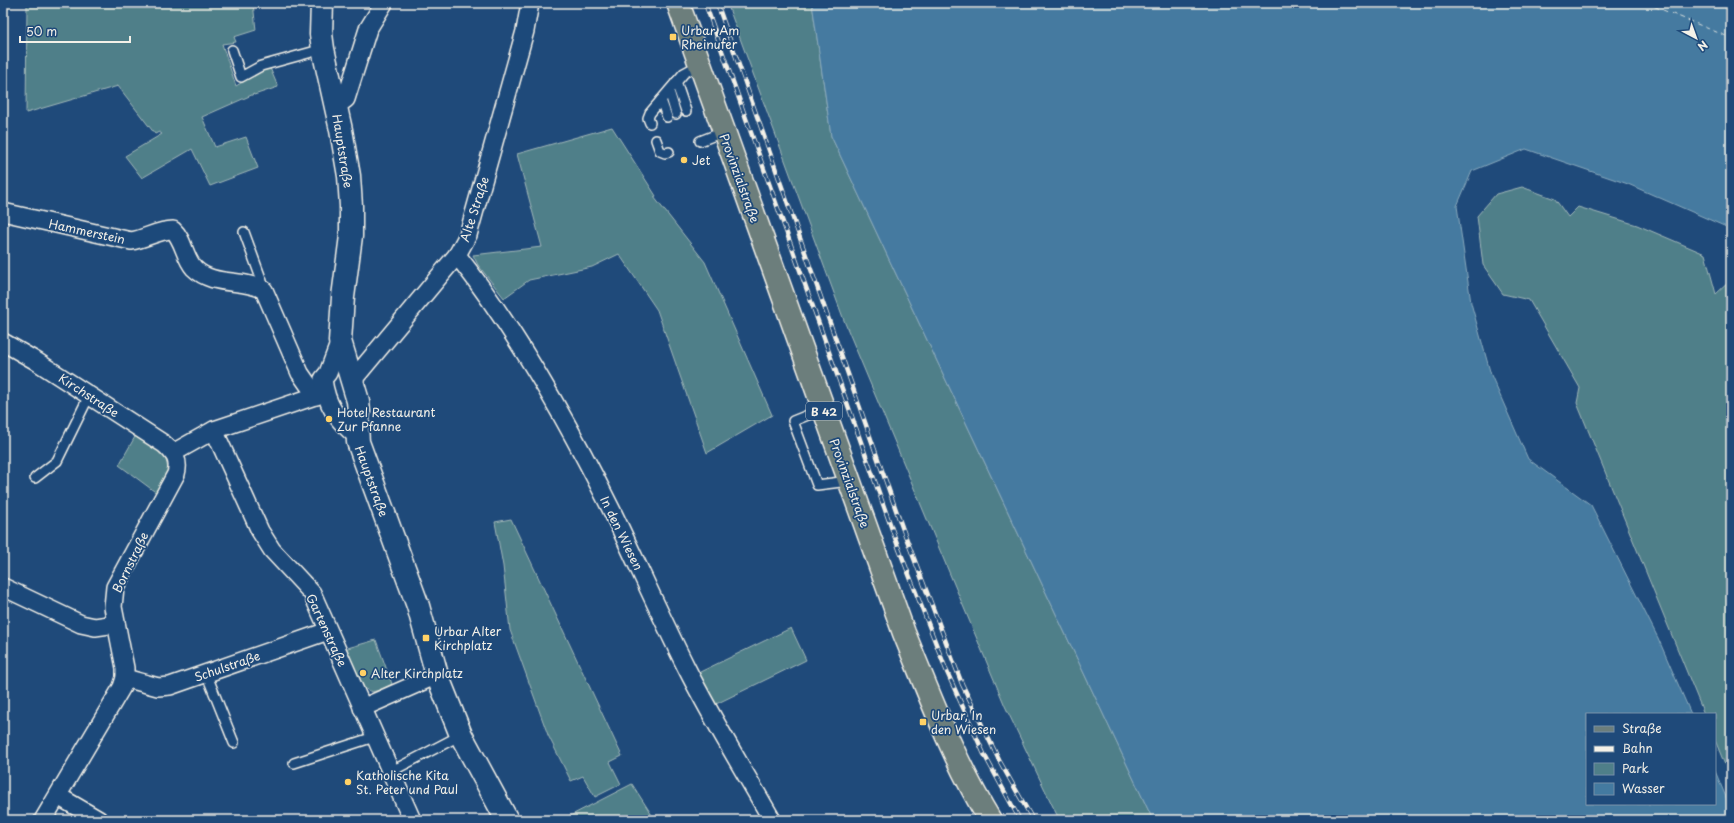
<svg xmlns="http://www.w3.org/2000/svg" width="1734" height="823" font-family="'Playpen Sans',sans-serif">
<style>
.green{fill:#4f7f89;stroke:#a2b8b8}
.water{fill:#447aa0;stroke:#8aaabd}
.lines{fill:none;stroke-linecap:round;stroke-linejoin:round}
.ferry{stroke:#dadfdd;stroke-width:1;stroke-dasharray:5 4;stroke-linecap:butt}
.lane-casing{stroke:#f4f1e8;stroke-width:12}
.street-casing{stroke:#f4f1e8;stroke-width:20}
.secondary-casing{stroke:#f4f1e8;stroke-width:25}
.primary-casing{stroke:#f4f1e8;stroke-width:25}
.lane{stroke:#1f4a7a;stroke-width:9}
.street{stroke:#1f4a7a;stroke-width:17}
.secondary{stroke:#1f4a7a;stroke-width:22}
.primary{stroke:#6c7e7c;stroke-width:22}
.rail-casing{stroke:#f4f1e8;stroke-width:4.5}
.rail{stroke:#1f4a7a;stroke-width:3;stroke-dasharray:9;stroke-linecap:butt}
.poi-dot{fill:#ffd166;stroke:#1f4a7a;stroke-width:1.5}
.labels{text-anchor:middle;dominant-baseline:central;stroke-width:3.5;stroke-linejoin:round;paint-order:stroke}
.shield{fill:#1f4a7a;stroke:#b4bfc7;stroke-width:1}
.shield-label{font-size:11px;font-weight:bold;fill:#f4f1e8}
.poi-label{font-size:12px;fill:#f4f1e8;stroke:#1f4a7a;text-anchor:start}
.street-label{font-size:12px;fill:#f4f1e8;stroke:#1f4a7a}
</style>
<rect width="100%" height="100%" fill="#1f4a7a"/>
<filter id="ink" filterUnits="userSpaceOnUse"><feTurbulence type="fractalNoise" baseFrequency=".025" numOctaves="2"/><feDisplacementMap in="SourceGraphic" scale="8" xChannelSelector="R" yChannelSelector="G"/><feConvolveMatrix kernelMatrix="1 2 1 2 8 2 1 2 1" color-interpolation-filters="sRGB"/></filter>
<g filter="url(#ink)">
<g class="green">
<polygon points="27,3 253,3 256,30 234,37 236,42 222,44 236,86 263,70 270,68 278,87 254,95 254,94 202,117 215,147 246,137 258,168 210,186 192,149 142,178 125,156 162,134 159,132 155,134 118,86 26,113"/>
<polygon points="727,3 812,3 831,136 1153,820 1060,820 1056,813 1005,706 845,323"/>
<polygon points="612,127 656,196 654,197 705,262 772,415 707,453 657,310 619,254 592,267 529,280 504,298 478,265 473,255 542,247 517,154"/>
<polygon points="1522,187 1555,199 1568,217 1578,207 1637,225 1705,254 1716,294 1731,280 1731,780 1715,740 1715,714 1704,714 1577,403 1580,388 1529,300 1503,294 1483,265 1477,216 1496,194"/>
<polygon points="136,435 159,446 166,460 169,474 158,494 119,465"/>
<polygon points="511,519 622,756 610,762 621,784 595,797 583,776 571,781 548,735 510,630 503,566 495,522"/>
<polygon points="791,628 806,660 716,704 698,673"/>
<path d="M376 640 392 684C380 690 368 698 361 682L358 684 344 649Z"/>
<polygon points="632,784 655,820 564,819"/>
</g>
<polygon class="water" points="812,3 1731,3 1731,229 1628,184 1526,149 1472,171 1457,206 1471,303 1491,375 1528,459 1591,505 1658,638 1691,714 1587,714 1587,804 1715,804 1715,771 1731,809 1731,820 1153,820 831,136"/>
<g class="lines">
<polyline class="ferry" points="1646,3 1731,38"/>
<defs>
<g id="lane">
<polyline points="232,50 241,77 261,66 323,49"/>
<polyline points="676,82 686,111"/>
<polyline points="669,91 676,114"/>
<polyline points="661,100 667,117"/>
<polyline points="650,123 648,118 650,113 684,73 699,65"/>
<polyline points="656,140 660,151 665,153 669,152"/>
<polyline points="700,141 723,132"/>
<polyline points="244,232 262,281 260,288"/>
<polyline points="823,409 793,421 817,485 849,481"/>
<polyline points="35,478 57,461 89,396"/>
<polyline points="206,673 234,743"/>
<polyline points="294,763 374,737"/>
<polyline points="390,772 461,735"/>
</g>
<g id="street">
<polyline points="336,106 346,99 368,29 384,3"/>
<path d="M3 212 131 241C145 239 158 230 173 230 184 240 184 257 194 268 213 287 242 278 264 290L300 373 316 396"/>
<path d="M457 255C518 333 568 422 612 511 637 563 660 615 686 667 712 719 743 769 772 820"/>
<path d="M340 341 328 373 323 379C326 404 337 421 357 436"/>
<path d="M3 342 36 361 164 444C174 453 180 460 176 474L115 587 113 607 125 668V678L122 687 43 820"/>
<polyline points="352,381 457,255 468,235 525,31 530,3"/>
<polyline points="214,430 260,531 272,550 312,593 412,820"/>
<polyline points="173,453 214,430 324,393"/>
<polyline points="3,587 81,624 95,627 116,624"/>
<polyline points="125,678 158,687 170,686 328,631"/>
<polyline points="362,708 437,675"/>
<polyline points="58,796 99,820"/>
</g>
<polyline id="secondary" points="322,3 321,34 323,49 341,130 349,176 351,206 351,236 343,297 340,341 358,401 359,412 357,426 358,442 418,606 437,675 461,735 507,820"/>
<path id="primary" d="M678 3 904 633C930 696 954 761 990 820"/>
</defs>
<use href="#lane" class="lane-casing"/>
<use href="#street" class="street-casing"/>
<use href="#secondary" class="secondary-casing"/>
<use href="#primary" class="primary-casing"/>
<use href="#lane" class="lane"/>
<use href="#street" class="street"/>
<use href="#secondary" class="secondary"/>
<use href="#primary" class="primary"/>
<defs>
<g id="rail">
<polyline points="705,3 899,549 947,672 984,754 1020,820"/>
<polyline points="717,3 902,527 962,684 999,760 1033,820"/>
</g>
</defs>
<use href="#rail" class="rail-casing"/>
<use href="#rail" class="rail"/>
</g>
</g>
<g class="poi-dot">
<rect x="669" y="33" width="8" height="8" rx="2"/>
<circle cx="684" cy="160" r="4"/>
<circle cx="329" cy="419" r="4"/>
<rect x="422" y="634" width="8" height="8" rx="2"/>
<circle cx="363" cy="673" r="4"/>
<rect x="919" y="718" width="8" height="8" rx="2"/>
<circle cx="348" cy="782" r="4"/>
</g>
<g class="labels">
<rect class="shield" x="806" y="402" width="36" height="18" rx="3"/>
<g class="shield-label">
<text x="824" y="411">B 42</text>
</g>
<g class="poi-label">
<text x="681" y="30">Urbar Am<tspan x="681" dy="14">Rheinufer</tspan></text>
<text x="692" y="160">Jet</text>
<text x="337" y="412">Hotel Restaurant<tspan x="337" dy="14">Zur Pfanne</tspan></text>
<text x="434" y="631">Urbar Alter<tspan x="434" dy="14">Kirchplatz</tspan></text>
<text x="371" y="673">Alter Kirchplatz</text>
<text x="931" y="715">Urbar, In<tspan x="931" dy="14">den Wiesen</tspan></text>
<text x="356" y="775">Katholische Kita<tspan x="356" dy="14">St. Peter und Paul</tspan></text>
</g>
<g class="street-label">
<text transform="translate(343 151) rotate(81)">Hauptstraße</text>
<text transform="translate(740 178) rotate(70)">Provinzialstraße</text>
<text transform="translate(474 209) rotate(-72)">Alte Straße</text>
<text transform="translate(87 231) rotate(12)">Hammerstein</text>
<text transform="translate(89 395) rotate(33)">Kirchstraße</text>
<text transform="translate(372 481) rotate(70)">Hauptstraße</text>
<text transform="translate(850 483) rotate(70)">Provinzialstraße</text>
<text transform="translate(622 533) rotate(64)">In den Wiesen</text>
<text transform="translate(130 562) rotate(-64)">Bornstraße</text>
<text transform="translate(327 630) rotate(65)">Gartenstraße</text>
<text transform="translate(227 666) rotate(-19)">Schulstraße</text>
</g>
</g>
<rect width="1734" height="823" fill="none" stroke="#1f4a7a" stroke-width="16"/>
<rect x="8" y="8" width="1718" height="807" fill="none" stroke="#f4f1e8" stroke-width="1.5" filter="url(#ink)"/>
<rect x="1586" y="713" width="130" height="92" fill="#1f4a7a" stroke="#748da6"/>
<rect x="1594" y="726" width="20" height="6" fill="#6c7e7c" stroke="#748da6"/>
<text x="1622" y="733" font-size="12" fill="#f4f1e8">Straße</text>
<rect x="1594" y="746" width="20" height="6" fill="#f4f1e8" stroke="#748da6"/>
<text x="1622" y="753" font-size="12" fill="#f4f1e8">Bahn</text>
<rect x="1594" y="763" width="20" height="12" fill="#4f7f89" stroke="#748da6"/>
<text x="1622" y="773" font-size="12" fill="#f4f1e8">Park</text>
<rect x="1594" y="783" width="20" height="12" fill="#447aa0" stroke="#748da6"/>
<text x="1622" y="793" font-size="12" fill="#f4f1e8">Wasser</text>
<g transform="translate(1696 38) rotate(139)" stroke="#1f4a7a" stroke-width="3" paint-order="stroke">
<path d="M0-3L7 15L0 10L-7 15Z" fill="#f4f1e8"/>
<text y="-6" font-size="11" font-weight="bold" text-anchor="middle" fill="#f4f1e8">N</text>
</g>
<path d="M20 36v6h110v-6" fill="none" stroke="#f4f1e8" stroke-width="2"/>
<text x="26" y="36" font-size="12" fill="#f4f1e8" stroke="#1f4a7a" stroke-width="3" paint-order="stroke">50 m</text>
</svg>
